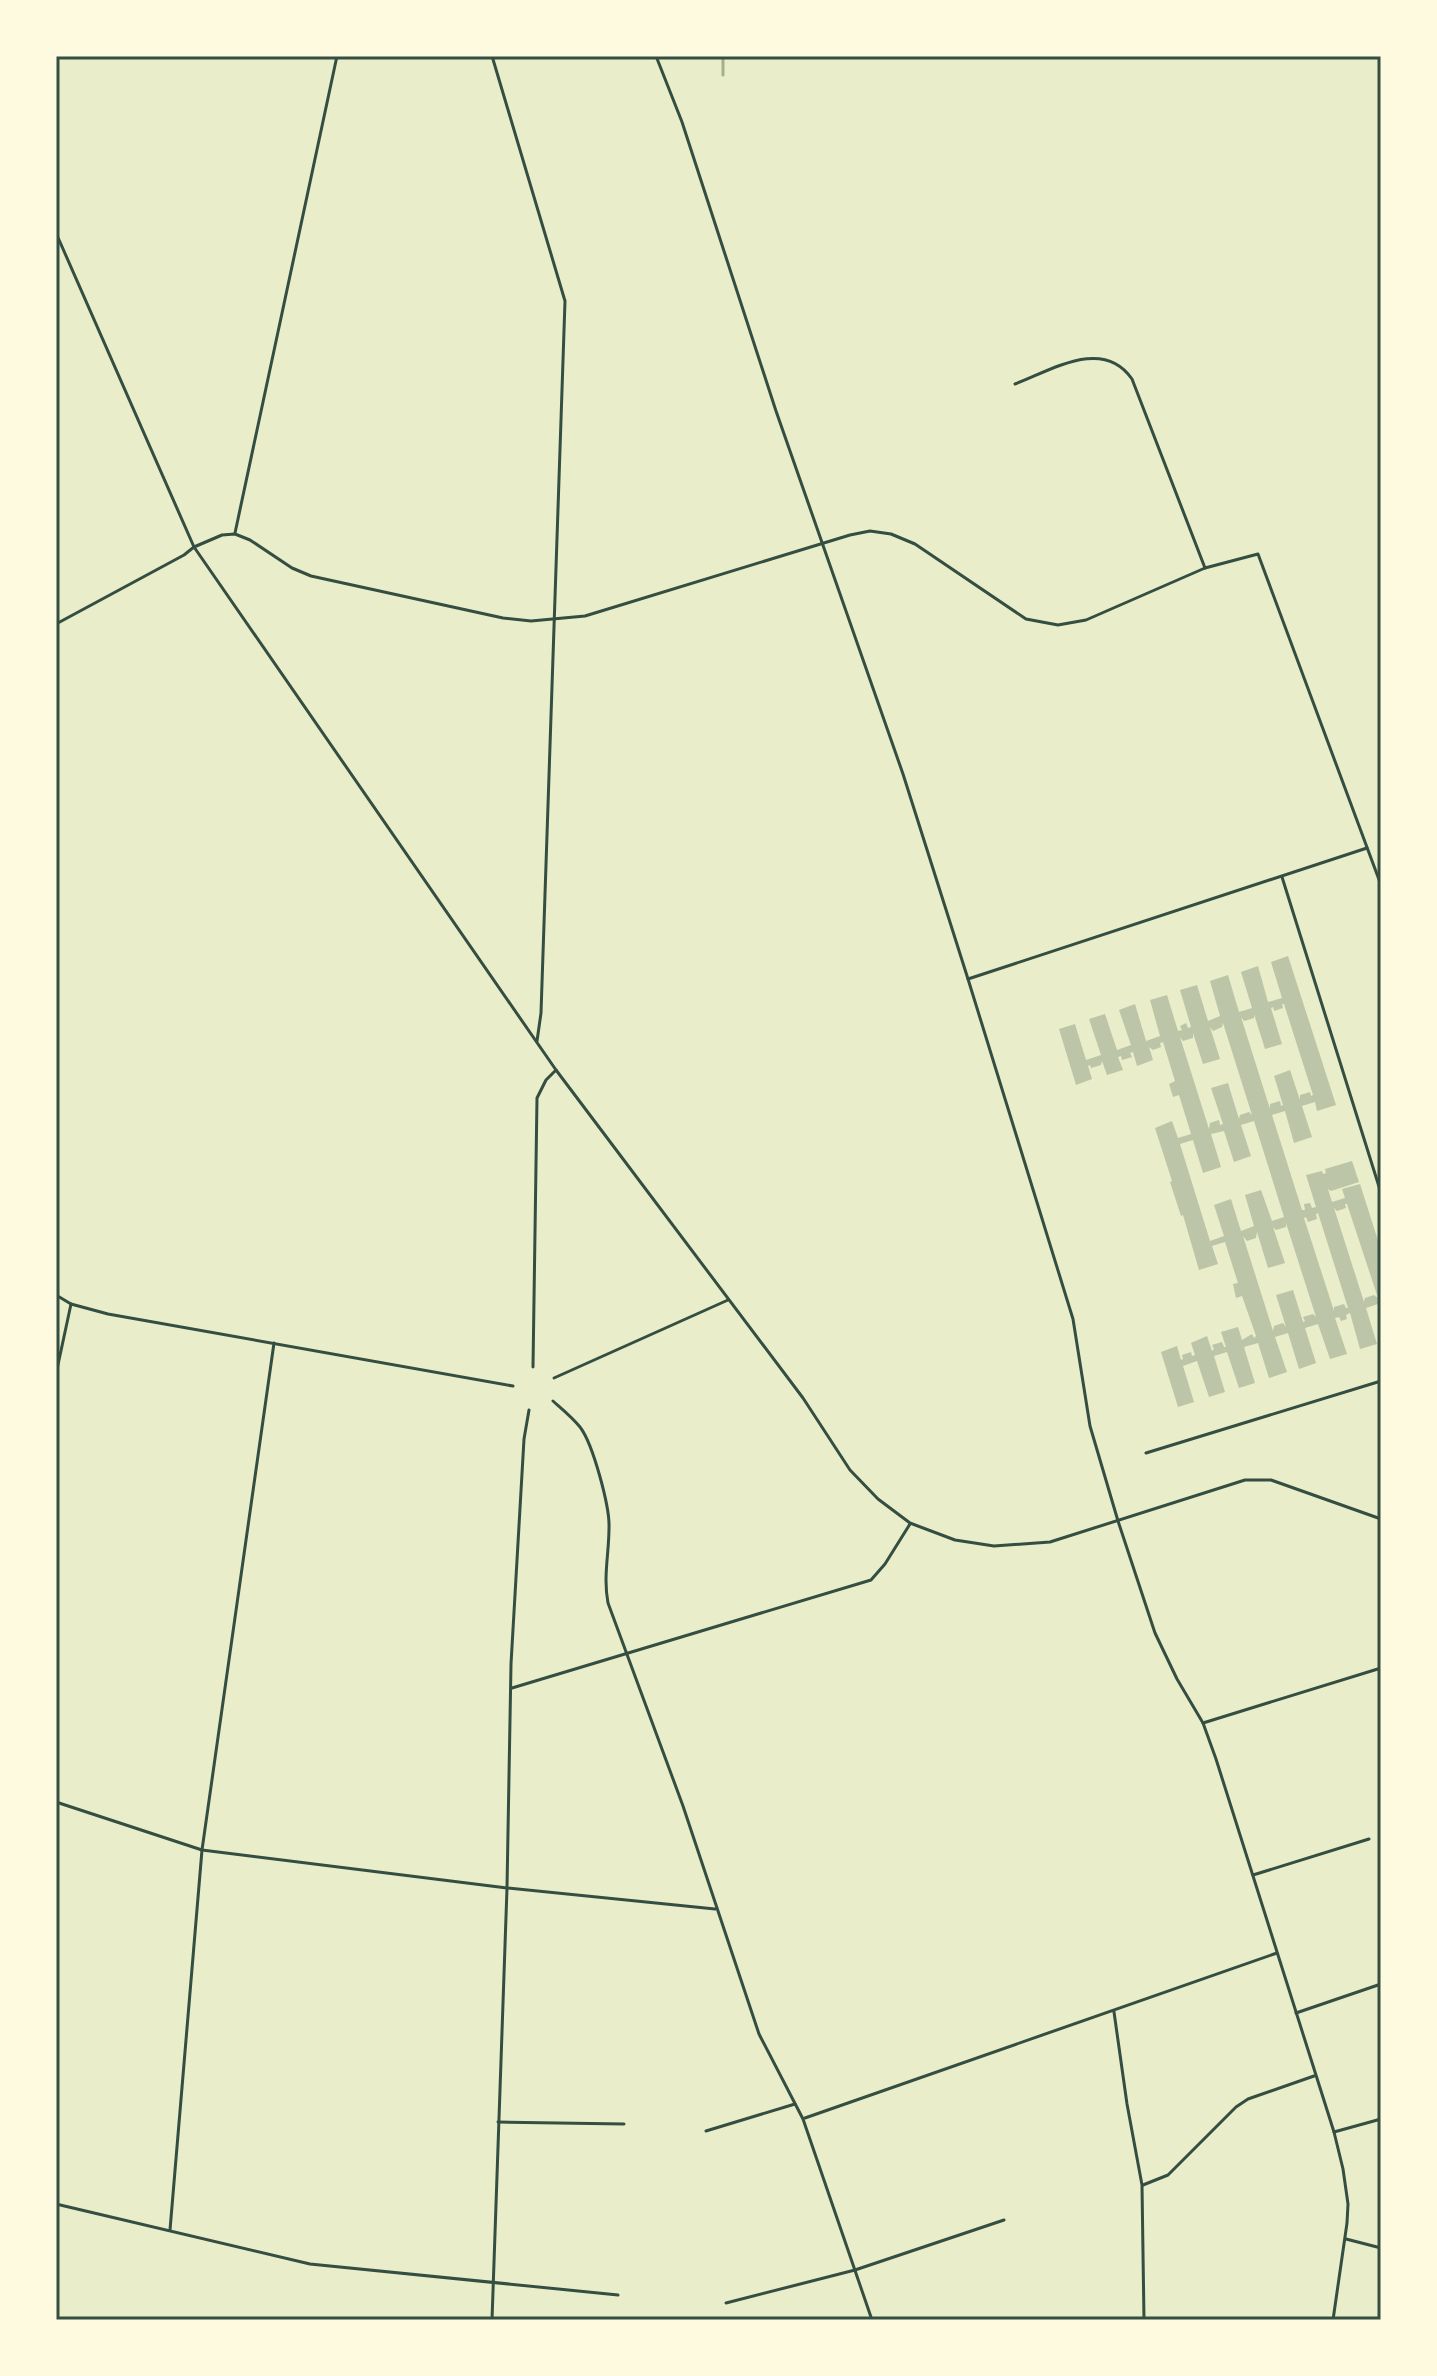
<svg xmlns="http://www.w3.org/2000/svg" width="1437" height="2376" font-family="'Golos Text',sans-serif">
<style>
.lines{fill:none;stroke-linecap:round;stroke-linejoin:round}
.stream{stroke:#a3b18a;stroke-width:3}
.building{fill:#bcc5a7;fill-rule:evenodd}
.service{stroke:#344e41;stroke-width:3}
.neatline{fill:none;stroke:#344e41;stroke-width:3}
</style>
<rect width="100%" height="100%" fill="#e9edc9"/>
<g class="lines">
<polyline class="stream" points="723,56 723,75"/>
</g>
<path class="building" d="M1288 956 1336 1105 1317 1111 1315 1102 1302 1106 1312 1137 1294 1143 1285 1111 1272 1115 1302 1210H1305L1304 1204 1310 1203 1312 1208 1316 1207 1306 1175 1322 1171 1323 1174 1326 1173 1325 1169 1352 1161 1359 1182 1331 1191 1328 1189 1332 1202 1345 1198 1342 1189 1360 1184 1381 1250V1303L1366 1308 1377 1344 1360 1349 1350 1313 1346 1315 1347 1319 1341 1321 1339 1317 1335 1318 1347 1354 1330 1359 1318 1324 1305 1328 1316 1363 1299 1369 1288 1333 1275 1337 1287 1372 1269 1378 1258 1343 1244 1347 1255 1383 1239 1388 1227 1352 1214 1356 1225 1392 1209 1397 1197 1361 1183 1366 1194 1402 1178 1407 1161 1352 1177 1346 1181 1360 1183 1359 1182 1355 1191 1352 1192 1356 1195 1355 1191 1343 1207 1336 1212 1351 1214 1349 1212 1345 1222 1342 1224 1347H1226L1221 1332 1238 1327 1242 1340 1252 1334 1254 1338 1256 1336 1242 1296 1236 1298 1233 1284 1238 1283 1225 1242 1212 1246 1218 1264 1199 1270 1183 1215 1181 1216 1170 1182 1172 1181 1155 1128 1172 1121 1178 1138 1191 1134 1179 1095 1173 1097 1169 1084 1175 1081 1163 1042 1160 1043 1161 1047 1153 1050 1149 1047 1153 1060 1137 1066 1133 1052 1130 1053 1132 1057 1122 1060 1121 1056 1118 1057 1123 1070 1107 1075 1102 1061 1101 1065 1091 1068 1090 1065 1088 1066 1092 1079 1076 1085 1059 1029 1075 1024 1086 1060 1101 1055 1089 1019 1105 1014 1117 1050 1131 1045 1119 1010 1135 1004 1146 1041 1160 1036 1150 1000 1167 995 1178 1031 1182 1030 1180 1026 1186 1023 1188 1028 1191 1027 1180 990 1197 985 1208 1021 1220 1016 1210 981 1228 975 1239 1012 1252 1008 1241 972 1258 966 1268 1002 1282 998 1271 962ZM1282 1004H1284L1313 1095 1311 1096 1310 1092 1300 1095V1100L1290 1070 1274 1076 1283 1105 1281 1106 1280 1101 1270 1104V1109L1241 1017 1244 1021 1254 1018V1014L1265 1049 1282 1044 1271 1008 1273 1007 1274 1011 1283 1008ZM1223 1023 1252 1115 1249 1112 1240 1115 1239 1119 1228 1083 1211 1088 1223 1124 1220 1125 1219 1120 1210 1123 1209 1129 1180 1037 1183 1041 1193 1038V1033L1203 1064 1220 1059 1210 1027 1213 1031 1222 1027ZM1254 1121 1284 1217 1272 1221 1261 1190 1245 1195 1254 1226 1241 1231 1231 1199 1214 1205 1224 1236 1210 1241 1180 1144 1193 1140 1203 1173 1221 1167 1211 1134 1224 1131 1234 1162 1251 1156 1241 1125ZM1345 1204H1347L1378 1298 1374 1295 1365 1298 1364 1302 1334 1208 1337 1211 1346 1208ZM1318 1213 1348 1308H1346L1344 1304 1334 1307V1311L1304 1218 1306 1217 1308 1222 1317 1219 1316 1214ZM1286 1223 1316 1317 1313 1314 1303 1317 1305 1321 1303 1322 1293 1290 1276 1295 1286 1327 1283 1323 1274 1326 1273 1331 1243 1236 1247 1241 1256 1238 1257 1232 1268 1268 1285 1263 1273 1227 1276 1230 1286 1227Z"/>
<g class="lines">
<g class="service">
<polyline points="492,56 565,301 541,1013 537,1041"/>
<polyline points="656,56 682,122 776,411 903,774 968,979 1073,1319 1090,1426 1118,1521 1155,1633 1177,1679 1203,1723 1216,1759 1334,2132 1343,2169 1348,2204 1347,2223 1333,2320"/>
<polyline points="56,233 194,547 556,1070 803,1398 850,1470 878,1499 910,1523 955,1540 994,1546 1050,1542 1245,1480 1271,1480 1381,1519"/>
<path d="M1015 384C1052 370 1103 337 1132 379L1205 568"/>
<polyline points="235,533 337,56"/>
<polyline points="56,624 184,555 194,547 222,535 235,534 250,540 292,568 311,576 503,618 531,621 585,616 850,535 870,531 891,534 915,544 1026,619 1058,625 1086,620 1205,568 1258,554 1381,885"/>
<polyline points="1282,877 1381,1193"/>
<polyline points="968,979 1367,848"/>
<polyline points="56,1295 71,1304 108,1314 513,1386"/>
<polyline points="533,1367 537,1098 546,1080 556,1070"/>
<polyline points="56,1374 71,1304"/>
<polyline points="554,1378 728,1300"/>
<path d="M553 1401C562 1409 572 1417 580 1427 593 1444 610 1507 609 1528 609 1554 603 1577 608 1603L683 1806 759 2034 803 2119 872 2320"/>
<polyline points="1146,1453 1381,1381"/>
<polyline points="512,1688 871,1580 885,1564 910,1524"/>
<polyline points="1203,1723 1381,1668"/>
<polyline points="56,1802 202,1850 507,1888 715,1909"/>
<polyline points="1253,1875 1369,1839"/>
<polyline points="1114,2012 1127,2104 1142,2185 1144,2320"/>
<polyline points="1296,2013 1381,1984"/>
<polyline points="805,2118 1277,1953"/>
<polyline points="498,2122 624,2124"/>
<polyline points="706,2131 795,2104"/>
<polyline points="1334,2132 1381,2119"/>
<polyline points="1143,2185 1168,2175 1236,2107 1248,2099 1314,2076"/>
<polyline points="56,2204 310,2264 618,2295"/>
<polyline points="170,2230 202,1850 274,1343"/>
<polyline points="1346,2239 1381,2248"/>
<polyline points="726,2303 855,2270 1004,2220"/>
<polyline points="492,2320 507,1888 511,1664 524,1439 529,1410"/>
</g>
</g>
<rect width="1437" height="2376" fill="none" stroke="#fefae0" stroke-width="116"/>
<rect x="58" y="58" width="1321" height="2260" class="neatline"/>
</svg>
